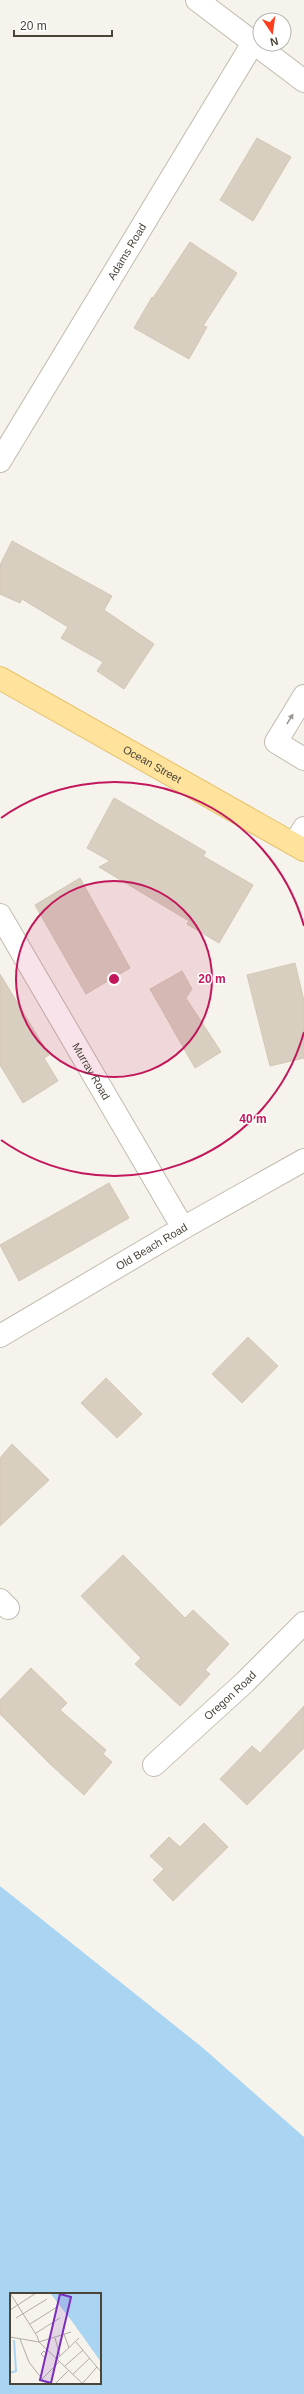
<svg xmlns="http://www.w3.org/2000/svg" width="304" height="2394" font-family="Arial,sans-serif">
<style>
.water{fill:#a9d4f2;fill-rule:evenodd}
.building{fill:#d8cfc1;stroke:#d3c7b4}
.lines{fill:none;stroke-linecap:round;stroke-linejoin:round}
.minor-casing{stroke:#c2bbae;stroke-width:24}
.major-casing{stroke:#e6c16a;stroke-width:24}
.minor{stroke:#fff;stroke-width:22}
.major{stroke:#ffe39c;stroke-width:22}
.oneway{fill:#9c9892}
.ring{fill:none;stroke:#c2185b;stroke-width:2}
.labels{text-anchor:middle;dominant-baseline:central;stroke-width:3;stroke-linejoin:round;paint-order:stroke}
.street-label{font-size:11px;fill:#4b4439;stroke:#fff}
.inset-river{fill:none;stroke:#a9d4f2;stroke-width:2}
.inset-road{fill:none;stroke:#b2ada4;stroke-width:1}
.view{fill:#7b2cbf;fill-opacity:0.15;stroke:#7b2cbf;stroke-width:2}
.inset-edge{fill:none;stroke:#4b4439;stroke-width:2}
.centre{fill:#c2185b;stroke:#fff;stroke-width:2}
.ring-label{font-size:12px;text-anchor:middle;font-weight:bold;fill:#c2185b;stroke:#fff;stroke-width:3;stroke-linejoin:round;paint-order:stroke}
</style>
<rect width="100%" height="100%" fill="#f6f3ec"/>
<path class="water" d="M0 1886 203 2048 304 2137V2394H0ZM11 2294H100V2383H11Z"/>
<g class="building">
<polygon points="257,138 291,157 253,221 220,200"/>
<polygon points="190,242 237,273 203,326 207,327 189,359 134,328 152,297 153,298"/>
<polygon points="12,541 112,596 104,610 154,644 124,689 97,671 103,662 61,638 68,627 22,599 20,603 0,594 0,565"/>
<polygon points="114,798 206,852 203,856 253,885 219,943 187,924 189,921 99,867 110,861 87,848"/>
<polygon points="80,878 130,968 86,994 35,905"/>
<polygon points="295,963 304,1001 304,1058 270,1066 247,975"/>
<polygon points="182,971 192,989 186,998 221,1052 195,1068 150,989"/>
<polygon points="0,974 49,1055 44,1058 58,1081 23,1103 0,1065"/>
<polygon points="109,1183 129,1218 19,1281 0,1245"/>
<polygon points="248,1337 278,1366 242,1403 212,1374"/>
<polygon points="106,1378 142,1414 117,1438 81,1403"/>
<polygon points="12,1444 49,1480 0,1526 0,1458"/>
<polygon points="123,1555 185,1618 193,1610 229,1644 205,1670 210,1674 180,1706 135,1664 141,1658 81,1596"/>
<polygon points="31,1668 67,1703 60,1710 106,1750 103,1754 112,1762 84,1795 50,1764 0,1714 0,1700"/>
<polygon points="304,1706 304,1748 247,1805 220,1779 252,1746 260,1753"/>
<polygon points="204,1823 228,1847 173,1901 153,1880 164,1869 150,1856 169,1837 180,1847"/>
</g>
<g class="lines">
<defs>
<g id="minor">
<polyline points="197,0 304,81"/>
<path id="s1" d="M0 461 253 43"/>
<polyline points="304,696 276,742 304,759"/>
<polyline points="294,844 304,828"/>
<path id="s2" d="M0 915 183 1228"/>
<path id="s3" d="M0 1336 183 1228 304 1160"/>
<polyline points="0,1600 8,1608"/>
<path id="s4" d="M154 1765 245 1682 304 1623"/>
</g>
<g id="major">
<path id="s5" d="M0 678 304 850"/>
</g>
</defs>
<use href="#minor" class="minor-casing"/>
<use href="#major" class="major-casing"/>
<use href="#minor" class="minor"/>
<use href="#major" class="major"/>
</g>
<defs><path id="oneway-solid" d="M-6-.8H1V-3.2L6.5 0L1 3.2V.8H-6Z"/></defs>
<use class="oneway" href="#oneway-solid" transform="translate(290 719) rotate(-58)"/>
<circle cx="114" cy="979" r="98" fill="#c2185b" fill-opacity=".12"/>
<g class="ring">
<circle cx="114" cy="979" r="98"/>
<path d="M304 1032A197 197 0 0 1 1 1140M1 818A197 197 0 0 1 304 926"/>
</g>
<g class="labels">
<g class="street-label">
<text stroke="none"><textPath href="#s1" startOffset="245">Adams Road</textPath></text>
<text stroke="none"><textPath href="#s5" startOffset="175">Ocean Street</textPath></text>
<text stroke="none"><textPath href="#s2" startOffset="181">Murray Road</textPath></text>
<text stroke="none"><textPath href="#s3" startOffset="176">Old Beach Road</textPath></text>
<text stroke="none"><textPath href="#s4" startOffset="103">Oregon Road</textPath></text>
</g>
</g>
<g transform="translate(10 2293)">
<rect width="91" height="91" fill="#f6f3ec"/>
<path d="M40 0H91V69L61 27Z" fill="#a9d4f2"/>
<path class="inset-river" d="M0 80 6 78 4 47"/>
<path class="inset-road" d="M0 0 27 43 29 49 61 39M0 17 26 0M6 25 37 6M20 31 47 14M26 40 50 25M54 41 59 55M0 44 29 49 73 91M45 45 50 63M10 46 19 69 36 91M66 49 91 79M34 58 37 61 34 64 31 61ZM47 66 69 45M55 73 73 57M63 81 80 65M32 86 50 68M45 91 58 78M72 91 87 74"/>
<path class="view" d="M50 1 61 4 41 90 30 87Z"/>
<rect width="91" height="91" class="inset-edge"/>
</g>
<circle cx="114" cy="979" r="6" class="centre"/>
<g class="ring-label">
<text x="212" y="983">20 m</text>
<text x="253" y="1123">40 m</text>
</g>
<g transform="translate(272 32) rotate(167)"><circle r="19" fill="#ffffff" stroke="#b7b4b0"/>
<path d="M0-3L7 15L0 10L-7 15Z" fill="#fc3f1d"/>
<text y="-6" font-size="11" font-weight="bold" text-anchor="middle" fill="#4b4439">N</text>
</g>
<path d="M14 30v6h98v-6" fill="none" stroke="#4b4439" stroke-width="2"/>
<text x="20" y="30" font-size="12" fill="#4b4439" stroke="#ffffff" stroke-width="3" paint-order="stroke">20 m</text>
</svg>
